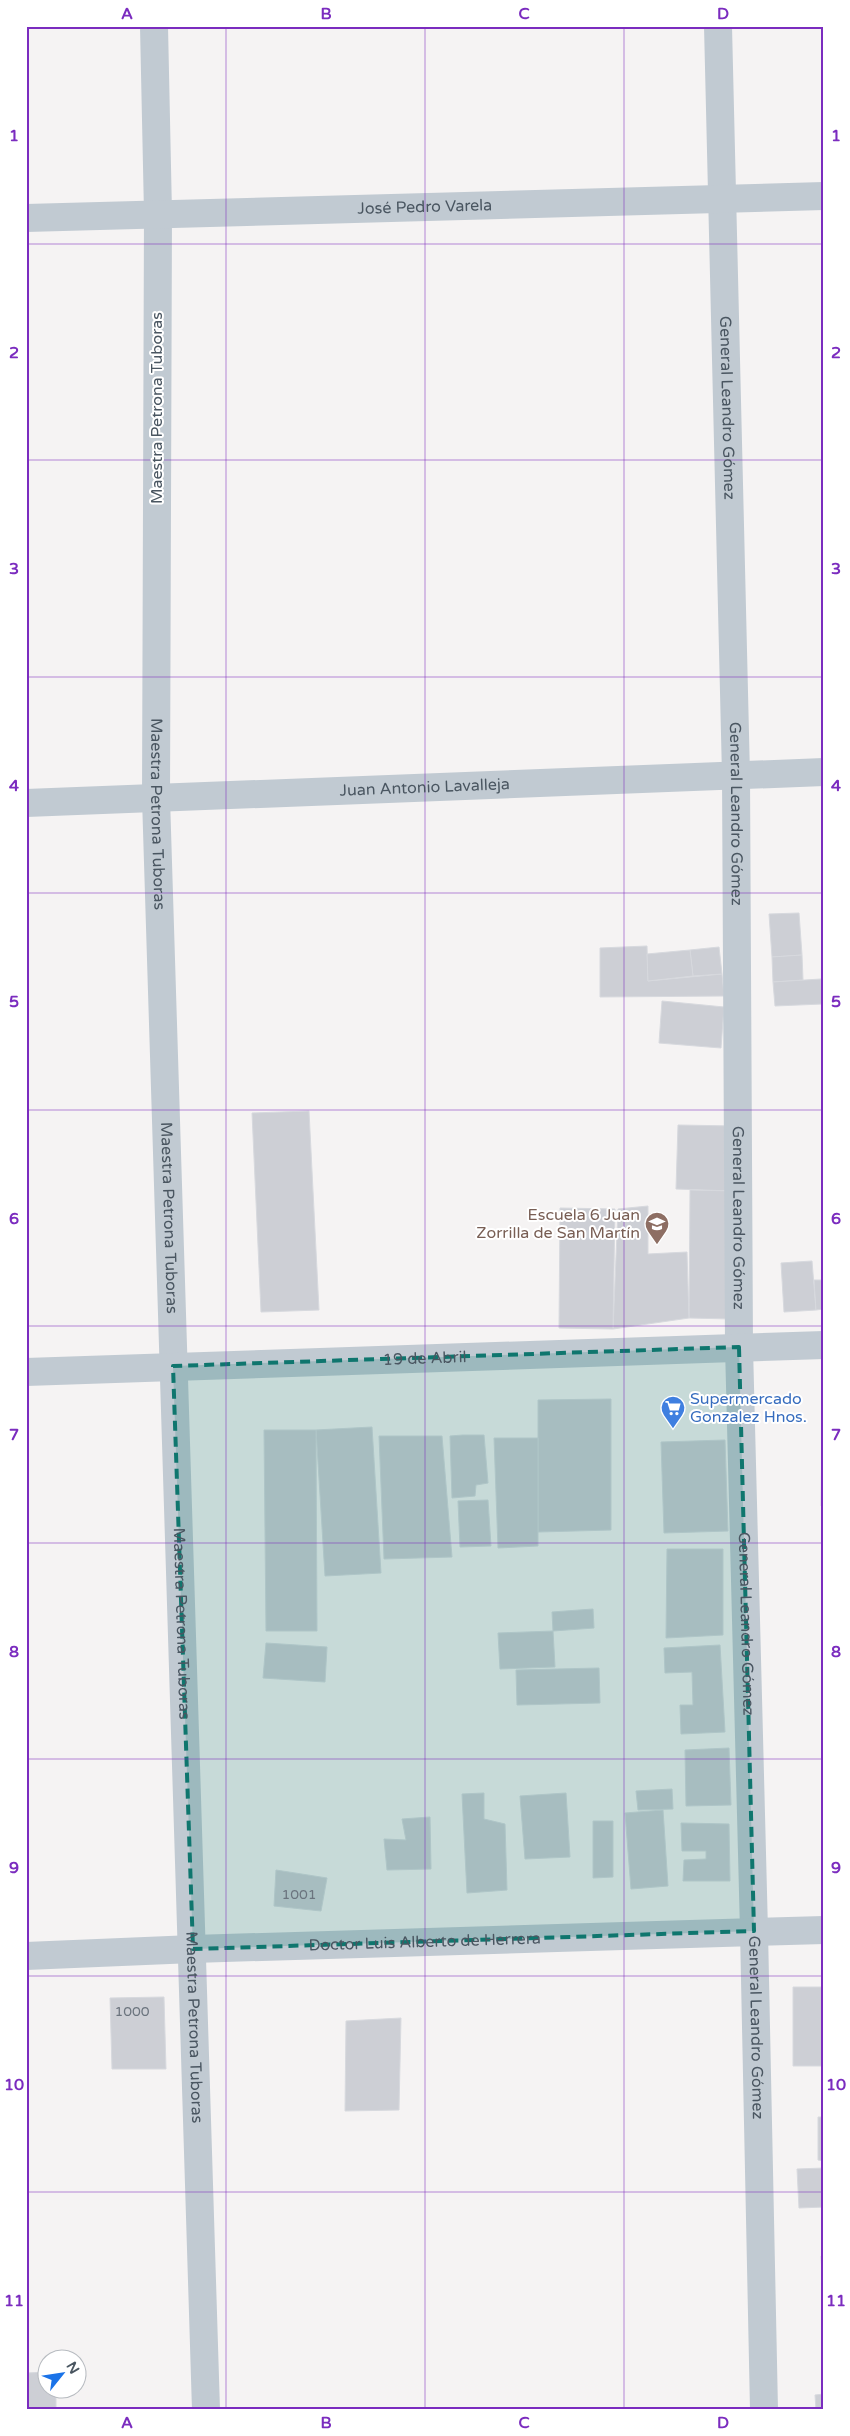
<svg xmlns="http://www.w3.org/2000/svg" width="850" height="2436" font-family="'Varela Round',sans-serif">
<style>
.building{fill:#cdcfd5;stroke:#d7d9de}
.lines{fill:none;stroke-linecap:round;stroke-linejoin:round}
.minor{stroke:#c1cad2;stroke-width:28}
.marked{fill:#0f766e;fill-opacity:0.2;stroke:#0f766e;stroke-width:4;stroke-dasharray:10 6;stroke-linejoin:round}
.grid{fill:none;stroke:#7b2cbf;stroke-width:1;stroke-opacity:0.55}
.labels{text-anchor:middle;dominant-baseline:central;stroke-width:4;stroke-linejoin:round;paint-order:stroke}
.number-label{font-size:14px;fill:#6b747e}
.street-label{font-size:16px;fill:#4a5661;stroke:#fff}
.education-label{font-size:16px;fill:#785e54;stroke:#fff;text-anchor:end}
.shop-label{font-size:16px;fill:#366cbe;stroke:#fff;text-anchor:start}
.neatline{fill:none;stroke:#7b2cbf;stroke-width:2}
.grid-label{font-size:16px;text-anchor:middle;font-weight:bold;fill:#7b2cbf}
</style>
<rect width="100%" height="100%" fill="#f5f3f3"/>
<g class="building">
<polygon points="799,913 802,955 772,957 769,914"/>
<polygon points="647,946 648,981 722,974 724,996 600,997 600,948"/>
<polygon points="719,947 722,974 693,976 690,950"/>
<polygon points="690,950 693,976 648,981 647,954"/>
<polygon points="802,955 803,980 773,982 772,957"/>
<polygon points="821,979 822,1004 775,1006 773,982"/>
<polygon points="662,1001 724,1007 721,1048 659,1043"/>
<polygon points="309,1111 319,1310 261,1312 252,1113"/>
<polygon points="678,1125 734,1126 733,1191 676,1189"/>
<polygon points="690,1190 733,1191 731,1319 689,1318"/>
<polygon points="648,1206 648,1254 687,1252 689,1318 613,1329 618,1209"/>
<polygon points="560,1208 615,1209 613,1329 559,1328"/>
<polygon points="812,1261 816,1310 784,1312 781,1263"/>
<polygon points="814,1280 824,1280 824,1309 816,1310"/>
<polygon points="611,1399 611,1530 538,1532 538,1400"/>
<polygon points="823,1403 824,1403 824,1434 822,1434"/>
<polygon points="372,1427 381,1573 325,1576 316,1430"/>
<polygon points="264,1430 316,1430 317,1631 266,1631"/>
<polygon points="822,1434 824,1434 824,1506 821,1506"/>
<polygon points="463,1435 484,1435 488,1483 476,1485 475,1496 452,1498 450,1436"/>
<polygon points="379,1436 442,1436 452,1557 384,1559"/>
<polygon points="494,1438 538,1438 538,1546 498,1548"/>
<polygon points="725,1440 728,1531 664,1533 661,1442"/>
<polygon points="488,1500 491,1546 460,1547 458,1501"/>
<polygon points="667,1549 723,1549 723,1635 666,1638"/>
<polygon points="593,1609 594,1628 553,1631 552,1612"/>
<polygon points="553,1631 555,1667 500,1669 498,1633"/>
<polygon points="266,1643 327,1647 325,1682 263,1678"/>
<polygon points="720,1645 725,1732 681,1734 680,1705 693,1705 692,1672 665,1673 664,1648"/>
<polygon points="599,1668 600,1703 517,1705 516,1670"/>
<polygon points="729,1748 731,1805 686,1806 685,1750"/>
<polygon points="672,1789 673,1809 638,1810 636,1791"/>
<polygon points="484,1793 484,1819 505,1824 507,1890 467,1893 462,1794"/>
<polygon points="566,1793 570,1857 525,1859 520,1796"/>
<polygon points="663,1810 668,1886 631,1889 625,1813"/>
<polygon points="430,1817 431,1869 387,1870 384,1839 406,1840 402,1819"/>
<polygon points="593,1821 613,1821 613,1877 593,1878"/>
<polygon points="681,1823 729,1824 730,1881 683,1881 684,1860 706,1859 706,1851 682,1851"/>
<polygon points="276,1870 327,1878 321,1911 274,1906"/>
<polygon points="793,1987 824,1987 823,2066 793,2066"/>
<polygon points="164,1997 166,2069 112,2069 110,1998"/>
<polygon points="401,2018 399,2110 345,2111 346,2021"/>
<polygon points="818,2117 824,2117 824,2161 818,2160"/>
<polygon points="824,2168 824,2207 799,2208 797,2169"/>
<polygon points="821,2256 824,2256 824,2311"/>
<polygon points="48,2372 48,2388 56,2388 56,2410 26,2410 26,2373"/>
<polygon points="824,2394 824,2410 816,2410 815,2395"/>
</g>
<g class="lines">
<g class="minor">
<path id="s1" d="M154 26 158 213 156 798 206 2410"/>
<path id="s2" d="M718 26 736 775 739 1347 754 1931 764 2410"/>
<path id="s3" d="M26 218 824 196"/>
<path id="s4" d="M26 803 824 772"/>
<path id="s5" d="M26 1372 824 1345"/>
<path id="s6" d="M26 1956 193 1949 824 1930"/>
</g>
</g>
<path class="marked" d="M739 1347 754 1931 193 1949 173 1366Z"/>
<path class="grid" d="M226 26V2410M425 26V2410M624 26V2410M26 244H824M26 460H824M26 677H824M26 893H824M26 1110H824M26 1326H824M26 1543H824M26 1759H824M26 1976H824M26 2192H824"/>
<defs>
<symbol id="school-pin" viewBox="-11 -11 22 30"><path d="M0 17L-7.5 6A9.5 9.5 0 1 1 7.5 6Z" fill="#8d6e63" stroke="#fff"/><path d="M0-5L7-2L0 1L-7-2ZM-4 1L0 2.5L4 1V4Q0 6-4 4Z" fill="#fff"/></symbol>
<symbol id="supermarket-pin" viewBox="-11 -11 22 30"><path d="M0 17L-7.5 6A9.5 9.5 0 1 1 7.5 6Z" fill="#3f7fe0" stroke="#fff"/><path d="M-6-5.5h2.5l.6 2H6L4.5 2H-2.5L-4.4-4H-6ZM-1.5 3.2a1.3 1.3 0 1 0 .1 0ZM3 3.2a1.3 1.3 0 1 0 .1 0Z" fill="#fff"/></symbol>
</defs>
<g fill-rule="evenodd">
<use href="#school-pin" x="643" y="1210" width="28" height="38"/>
<use href="#supermarket-pin" x="659" y="1394" width="28" height="38"/>
</g>
<g class="labels">
<g class="number-label">
<text x="299" y="1894">1001</text>
<text x="132" y="2011">1000</text>
</g>
<g class="street-label">
<text stroke="none"><textPath href="#s3" startOffset="399">José Pedro Varela</textPath></text>
<text transform="translate(157 408) rotate(-90)">Maestra Petrona Tuboras</text>
<text stroke="none"><textPath href="#s2" startOffset="382">General Leandro Gómez</textPath></text>
<text stroke="none"><textPath href="#s4" startOffset="399">Juan Antonio Lavalleja</textPath></text>
<text stroke="none"><textPath href="#s1" startOffset="788">Maestra Petrona Tuboras</textPath></text>
<text stroke="none"><textPath href="#s2" startOffset="788">General Leandro Gómez</textPath></text>
<text stroke="none"><textPath href="#s1" startOffset="1192">Maestra Petrona Tuboras</textPath></text>
<text stroke="none"><textPath href="#s2" startOffset="1192">General Leandro Gómez</textPath></text>
<text stroke="none"><textPath href="#s5" startOffset="399">19 de Abril</textPath></text>
<text stroke="none"><textPath href="#s1" startOffset="1598">Maestra Petrona Tuboras</textPath></text>
<text stroke="none"><textPath href="#s2" startOffset="1598">General Leandro Gómez</textPath></text>
<text stroke="none"><textPath href="#s6" startOffset="399">Doctor Luis Alberto de Herrera</textPath></text>
<text stroke="none"><textPath href="#s1" startOffset="2002">Maestra Petrona Tuboras</textPath></text>
<text stroke="none"><textPath href="#s2" startOffset="2002">General Leandro Gómez</textPath></text>
</g>
<g class="education-label">
<text x="640" y="1215">Escuela 6 Juan<tspan x="640" dy="18">Zorrilla de San Martín</tspan></text>
</g>
<g class="shop-label">
<text x="690" y="1399">Supermercado<tspan x="690" dy="18">Gonzalez Hnos.</tspan></text>
</g>
</g>
<rect width="850" height="2436" fill="none" stroke="#ffffff" stroke-width="55"/>
<g transform="translate(62 2374) rotate(60)"><circle r="24" fill="#ffffff" stroke="#b7bbc0"/>
<path d="M0-4L9 19L0 12L-9 19Z" fill="#1a73e8"/>
<text y="-8" font-size="14" font-weight="bold" text-anchor="middle" fill="#4a5661">N</text>
</g>
<rect x="28" y="28" width="794" height="2380" class="neatline"/>
<g class="grid-label">
<text x="127" y="19">A</text>
<text x="326" y="19">B</text>
<text x="524" y="19">C</text>
<text x="723" y="19">D</text>
<text x="14" y="141">1</text>
<text x="836" y="141">1</text>
<text x="14" y="358">2</text>
<text x="836" y="358">2</text>
<text x="14" y="574">3</text>
<text x="836" y="574">3</text>
<text x="14" y="791">4</text>
<text x="836" y="791">4</text>
<text x="14" y="1007">5</text>
<text x="836" y="1007">5</text>
<text x="14" y="1224">6</text>
<text x="836" y="1224">6</text>
<text x="14" y="1440">7</text>
<text x="836" y="1440">7</text>
<text x="14" y="1657">8</text>
<text x="836" y="1657">8</text>
<text x="14" y="1873">9</text>
<text x="836" y="1873">9</text>
<text x="14" y="2090">10</text>
<text x="836" y="2090">10</text>
<text x="14" y="2306">11</text>
<text x="836" y="2306">11</text>
<text x="127" y="2428">A</text>
<text x="326" y="2428">B</text>
<text x="524" y="2428">C</text>
<text x="723" y="2428">D</text>
</g>
</svg>
